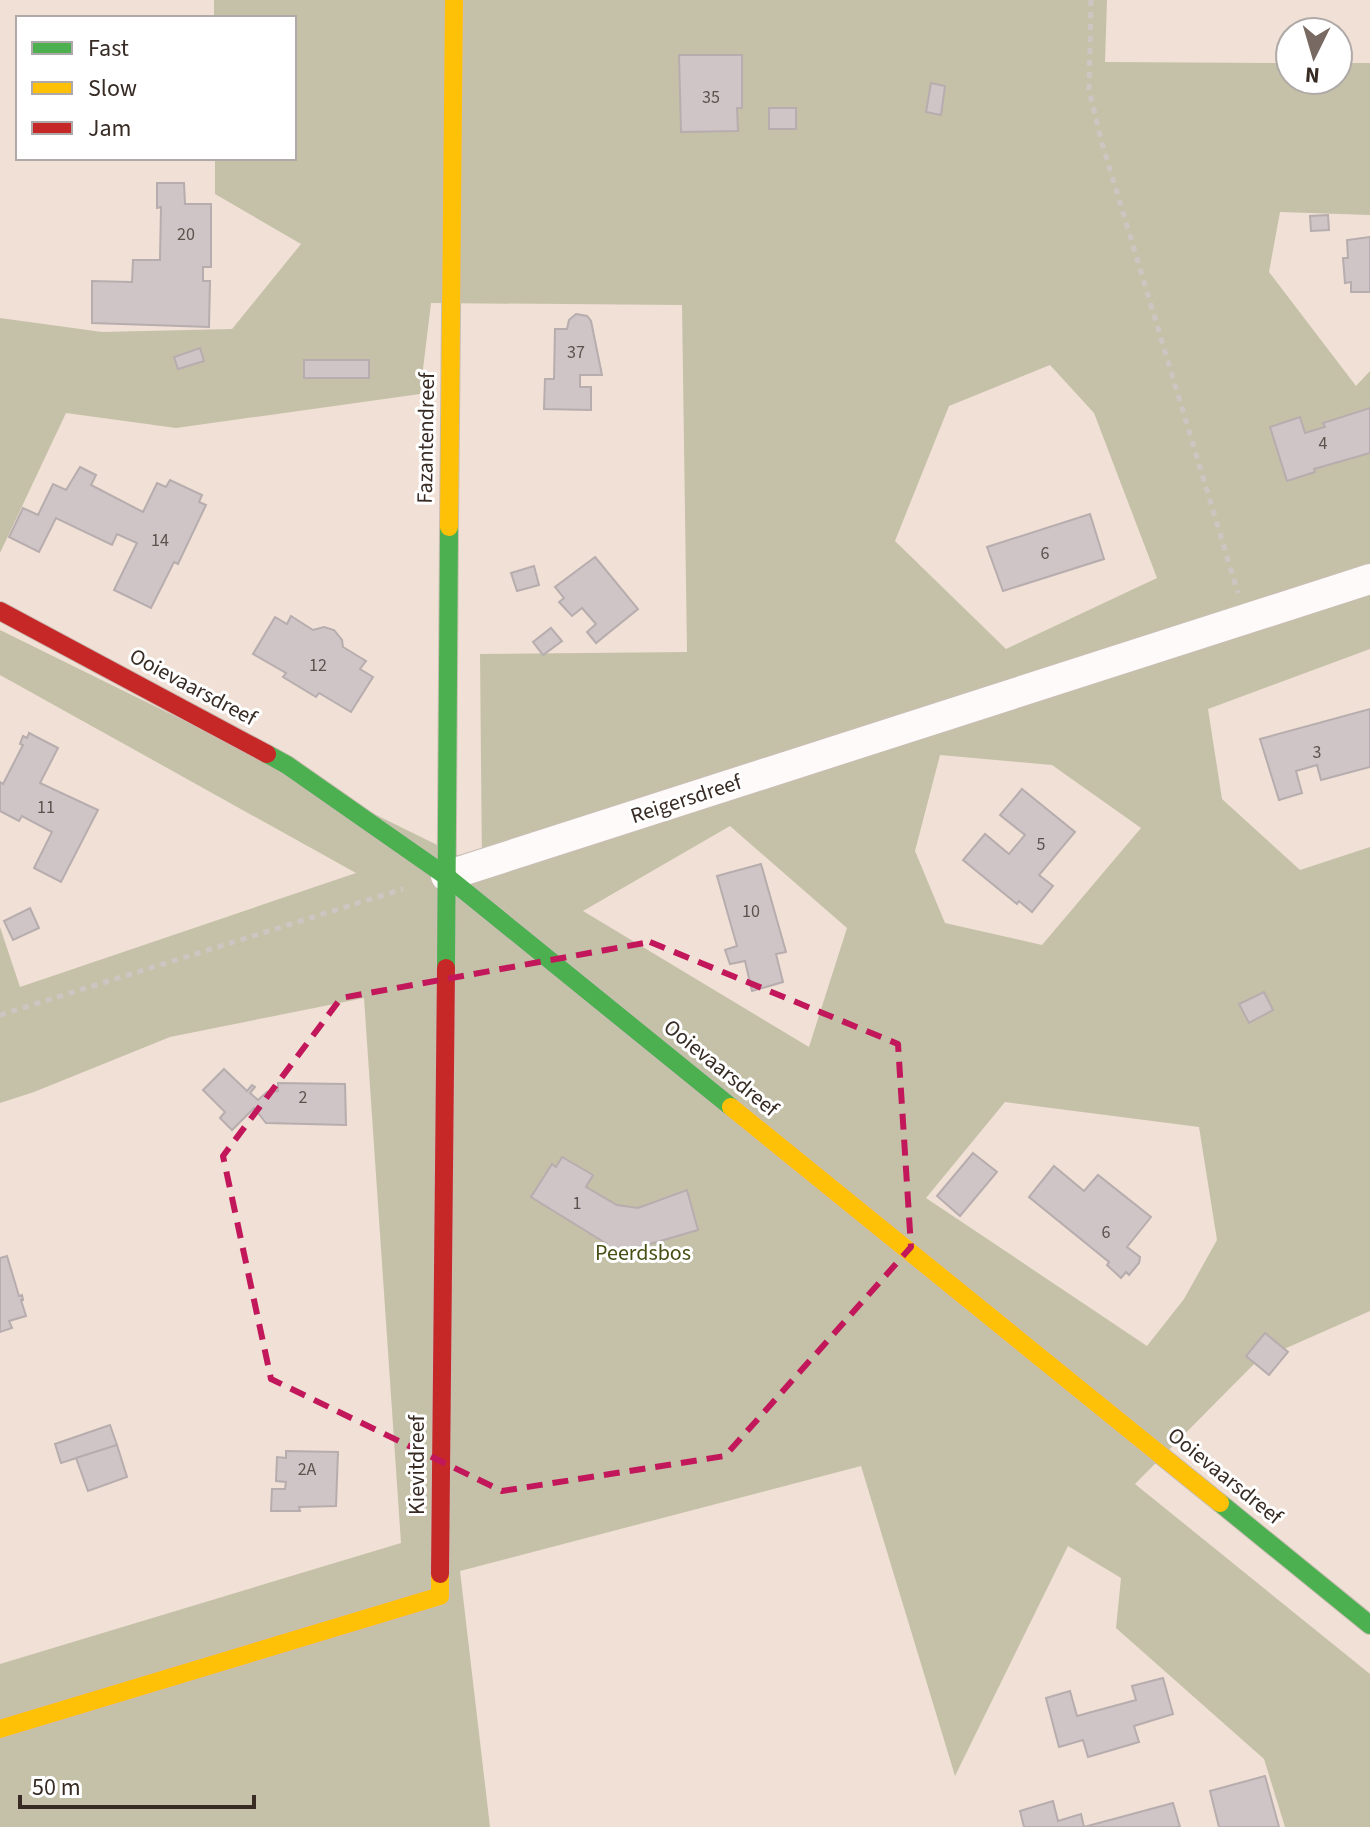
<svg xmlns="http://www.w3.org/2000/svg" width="1370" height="1827" font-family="'Source Sans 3',sans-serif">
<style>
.forest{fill:#c5c1a8;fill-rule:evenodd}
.building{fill:#cfc5c6;stroke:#b7adae;stroke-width:2}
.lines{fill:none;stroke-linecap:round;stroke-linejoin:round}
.street-casing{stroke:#cabdb4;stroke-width:32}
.fast-casing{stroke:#cabdb4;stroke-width:20}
.slow-casing{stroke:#cabdb4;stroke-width:20}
.jam-casing{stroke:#cabdb4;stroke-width:20}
.path{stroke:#ccc6c3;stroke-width:5;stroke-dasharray:6 6;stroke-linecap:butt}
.street{stroke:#fdfaf9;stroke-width:30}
.fast{stroke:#4caf50;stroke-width:18}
.slow{stroke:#ffc107;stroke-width:18}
.jam{stroke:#c62828;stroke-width:18}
.marked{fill:none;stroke:#c2185b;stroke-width:6;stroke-dasharray:16 10;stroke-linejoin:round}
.labels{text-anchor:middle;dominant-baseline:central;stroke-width:6;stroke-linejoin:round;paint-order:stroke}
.number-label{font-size:18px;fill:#5d524c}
.street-label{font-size:22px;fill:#372b24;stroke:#fff}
.park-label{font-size:22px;fill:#484e14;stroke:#fff}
</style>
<rect width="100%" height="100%" fill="#f0e0d5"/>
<path class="forest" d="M214 0H1107L1105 62 1290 63V80H1338V63H1370V215L1280 212 1269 272 1356 386 1370 371V649L1208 709 1222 799 1300 870 1370 847V1311L1257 1361 1135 1484 1370 1674V1827H1285L1264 1759 1116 1628 1121 1578 1068 1546 955 1776 861 1466 460 1571 490 1827H0V1664L401 1543 364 998 170 1037 34 1092 0 1103V927L20 987 356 873 0 675V630L482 867 480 654 687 652 682 305 431 303 420 394 176 428 66 413 0 553V318L102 332 232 329 301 244 215 194V158H294V18H214ZM1050 365 1094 413 1157 578 1006 649 895 541 949 406ZM940 755 1052 765 1141 828 1042 945 945 923 915 851ZM730 826 847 928 809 1047 583 911ZM1005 1102 1199 1127 1217 1240 1184 1299 1147 1346 926 1198Z"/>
<g class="building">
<polygon points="679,55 742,55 742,108 737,108 738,131 681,132"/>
<polygon points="931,83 945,86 941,115 926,112"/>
<rect x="769" y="108" width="27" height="21"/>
<polygon points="157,183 184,183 185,204 211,204 211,267 203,267 203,281 210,281 209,327 92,323 92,281 132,282 133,260 160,260 161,207 157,208"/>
<polygon points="1328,215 1329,230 1311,231 1310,216"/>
<polygon points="1370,237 1370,292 1351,292 1351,282 1345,283 1343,258 1348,258 1347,240"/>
<polygon points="576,314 587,316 591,321 602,375 580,375 580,387 591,387 591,410 544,409 545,379 554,379 555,329 567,329 569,320"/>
<polygon points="200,348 204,361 178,369 174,357"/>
<rect x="304" y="360" width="65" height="18"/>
<polygon points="1370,408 1370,453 1314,469 1315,472 1287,481 1270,427 1300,417 1305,433 1325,427 1323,423"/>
<polygon points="80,467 96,475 91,485 143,512 157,483 166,487 170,480 202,495 199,502 206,505 178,564 174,562 151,608 114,590 137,543 117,534 112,545 56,518 39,552 9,537 23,508 38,515 53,484 66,490"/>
<polygon points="1090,514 1104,559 1003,591 987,547"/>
<polygon points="595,557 638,609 596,643 587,632 596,624 582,608 572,616 559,602 564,598 555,587"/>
<polygon points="534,566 539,585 517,591 511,573"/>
<polygon points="291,616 313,630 324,627 334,630 342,640 343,647 366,661 360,669 373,677 351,712 319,693 316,697 283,677 286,673 253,654 275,617 287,624"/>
<polygon points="551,628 562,641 543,655 533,642"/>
<polygon points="1370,709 1370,767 1321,780 1317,765 1296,771 1302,793 1279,800 1260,739"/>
<polygon points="29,733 58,748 40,783 98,810 61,882 34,868 52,832 22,816 19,821 0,811 0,782 3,784 23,745 20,744 23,736 27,738"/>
<polygon points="1022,789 1075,832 1039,875 1053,886 1032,912 1019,901 1017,904 963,860 985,834 1009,854 1025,835 1000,815"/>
<polygon points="761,864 786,952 776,954 783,982 752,991 745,961 730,964 725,950 737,946 717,876"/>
<polygon points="30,908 39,928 13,940 4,921"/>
<polygon points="1264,992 1273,1010 1249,1023 1239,1004"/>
<polygon points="224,1069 247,1091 252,1085 255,1087 250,1093 258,1100 267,1092 278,1091 278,1083 345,1084 346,1125 266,1123 254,1108 232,1130 220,1118 225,1112 203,1090"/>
<polygon points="973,1153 997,1172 960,1216 937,1196"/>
<polygon points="562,1157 593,1175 586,1187 617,1205 638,1208 687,1190 698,1230 636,1248 635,1252 607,1249 607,1244 531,1197 552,1164 556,1167"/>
<polygon points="1054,1166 1084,1191 1098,1175 1151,1217 1127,1247 1140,1257 1139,1263 1129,1275 1126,1272 1121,1278 1107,1265 1109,1262 1029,1197"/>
<polygon points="7,1256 19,1296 22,1295 23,1300 21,1300 26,1316 9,1321 12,1328 0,1332 0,1258"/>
<polygon points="1265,1333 1288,1352 1269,1375 1246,1356"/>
<polygon points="110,1425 117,1445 61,1463 55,1444"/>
<polygon points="117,1445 127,1477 88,1491 76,1458"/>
<polygon points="286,1451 338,1452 336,1506 299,1507 300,1511 271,1511 272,1489 285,1489 286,1482 276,1481 277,1457 286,1458"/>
<polygon points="1163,1678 1173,1714 1134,1726 1139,1742 1088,1757 1083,1740 1059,1747 1046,1698 1070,1691 1077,1716 1136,1700 1132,1686"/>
<polygon points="1265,1776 1279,1827 1219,1827 1210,1791"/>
<polygon points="1053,1801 1058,1821 1081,1814 1084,1827 1024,1827 1020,1811"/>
<polygon points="1173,1803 1180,1827 1084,1827"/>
</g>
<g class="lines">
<defs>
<polyline id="street" points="446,876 1370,579"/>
<g id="fast">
<polyline points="267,754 287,765 446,876 731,1107"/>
<polyline points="446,968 449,527"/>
<polyline points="1220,1503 1370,1625"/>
</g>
<g id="slow">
<polyline points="449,527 454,0"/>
<polyline points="731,1107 1220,1503"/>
<polyline points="0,1729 440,1596 440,1574"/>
</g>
<g id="jam">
<polyline points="0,611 267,754"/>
<polyline points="440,1574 446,968"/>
</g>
</defs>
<use href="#street" class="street-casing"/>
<use href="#fast" class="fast-casing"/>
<use href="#slow" class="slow-casing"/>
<use href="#jam" class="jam-casing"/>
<g class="path">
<polyline points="1091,0 1089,90 1102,143 1238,593"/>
<polyline points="0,1015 403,889"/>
</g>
<use href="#street" class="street"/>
<use href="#fast" class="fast"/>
<use href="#slow" class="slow"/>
<use href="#jam" class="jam"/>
</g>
<path class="marked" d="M650 942 898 1044 911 1247 725 1456 502 1491 271 1379 223 1156 341 998Z"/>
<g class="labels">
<g class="number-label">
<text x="711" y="97">35</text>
<text x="186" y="234">20</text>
<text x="576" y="352">37</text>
<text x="1323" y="443">4</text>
<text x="160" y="540">14</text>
<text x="1045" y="553">6</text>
<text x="318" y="665">12</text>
<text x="1317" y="752">3</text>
<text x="46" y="807">11</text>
<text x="1041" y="844">5</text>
<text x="751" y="911">10</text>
<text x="303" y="1097">2</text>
<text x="577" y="1203">1</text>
<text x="1106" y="1232">6</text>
<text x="307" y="1469">2A</text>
</g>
<g class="street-label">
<text transform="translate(426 438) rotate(-89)">Fazantendreef</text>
<text transform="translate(193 687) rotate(28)">Ooievaarsdreef</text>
<text transform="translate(686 799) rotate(-18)">Reigersdreef</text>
<text transform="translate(721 1068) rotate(39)">Ooievaarsdreef</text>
<text transform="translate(417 1465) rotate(-90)">Kievitdreef</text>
<text transform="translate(1225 1476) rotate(39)">Ooievaarsdreef</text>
</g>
<g class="park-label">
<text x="643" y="1253">Peerdsbos</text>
</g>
</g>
<rect x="16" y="16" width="280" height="144" fill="#ffffff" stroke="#afaaa7" stroke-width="2"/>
<rect x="32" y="42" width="40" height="12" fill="#4caf50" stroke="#afaaa7" stroke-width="2"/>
<text x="88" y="56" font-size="24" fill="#372b24">Fast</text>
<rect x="32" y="82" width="40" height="12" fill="#ffc107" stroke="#afaaa7" stroke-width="2"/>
<text x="88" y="96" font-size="24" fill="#372b24">Slow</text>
<rect x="32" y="122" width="40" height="12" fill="#c62828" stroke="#afaaa7" stroke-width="2"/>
<text x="88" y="136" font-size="24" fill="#372b24">Jam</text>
<g transform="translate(1314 56) rotate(185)"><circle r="38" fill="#ffffff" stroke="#afaaa7" stroke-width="2"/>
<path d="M0-6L14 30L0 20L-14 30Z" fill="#786a62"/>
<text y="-12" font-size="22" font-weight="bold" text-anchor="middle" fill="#372b24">N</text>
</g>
<path d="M20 1795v12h234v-12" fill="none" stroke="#372b24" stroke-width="4"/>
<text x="32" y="1795" font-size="24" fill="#372b24" stroke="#ffffff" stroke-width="6" paint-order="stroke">50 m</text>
</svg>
